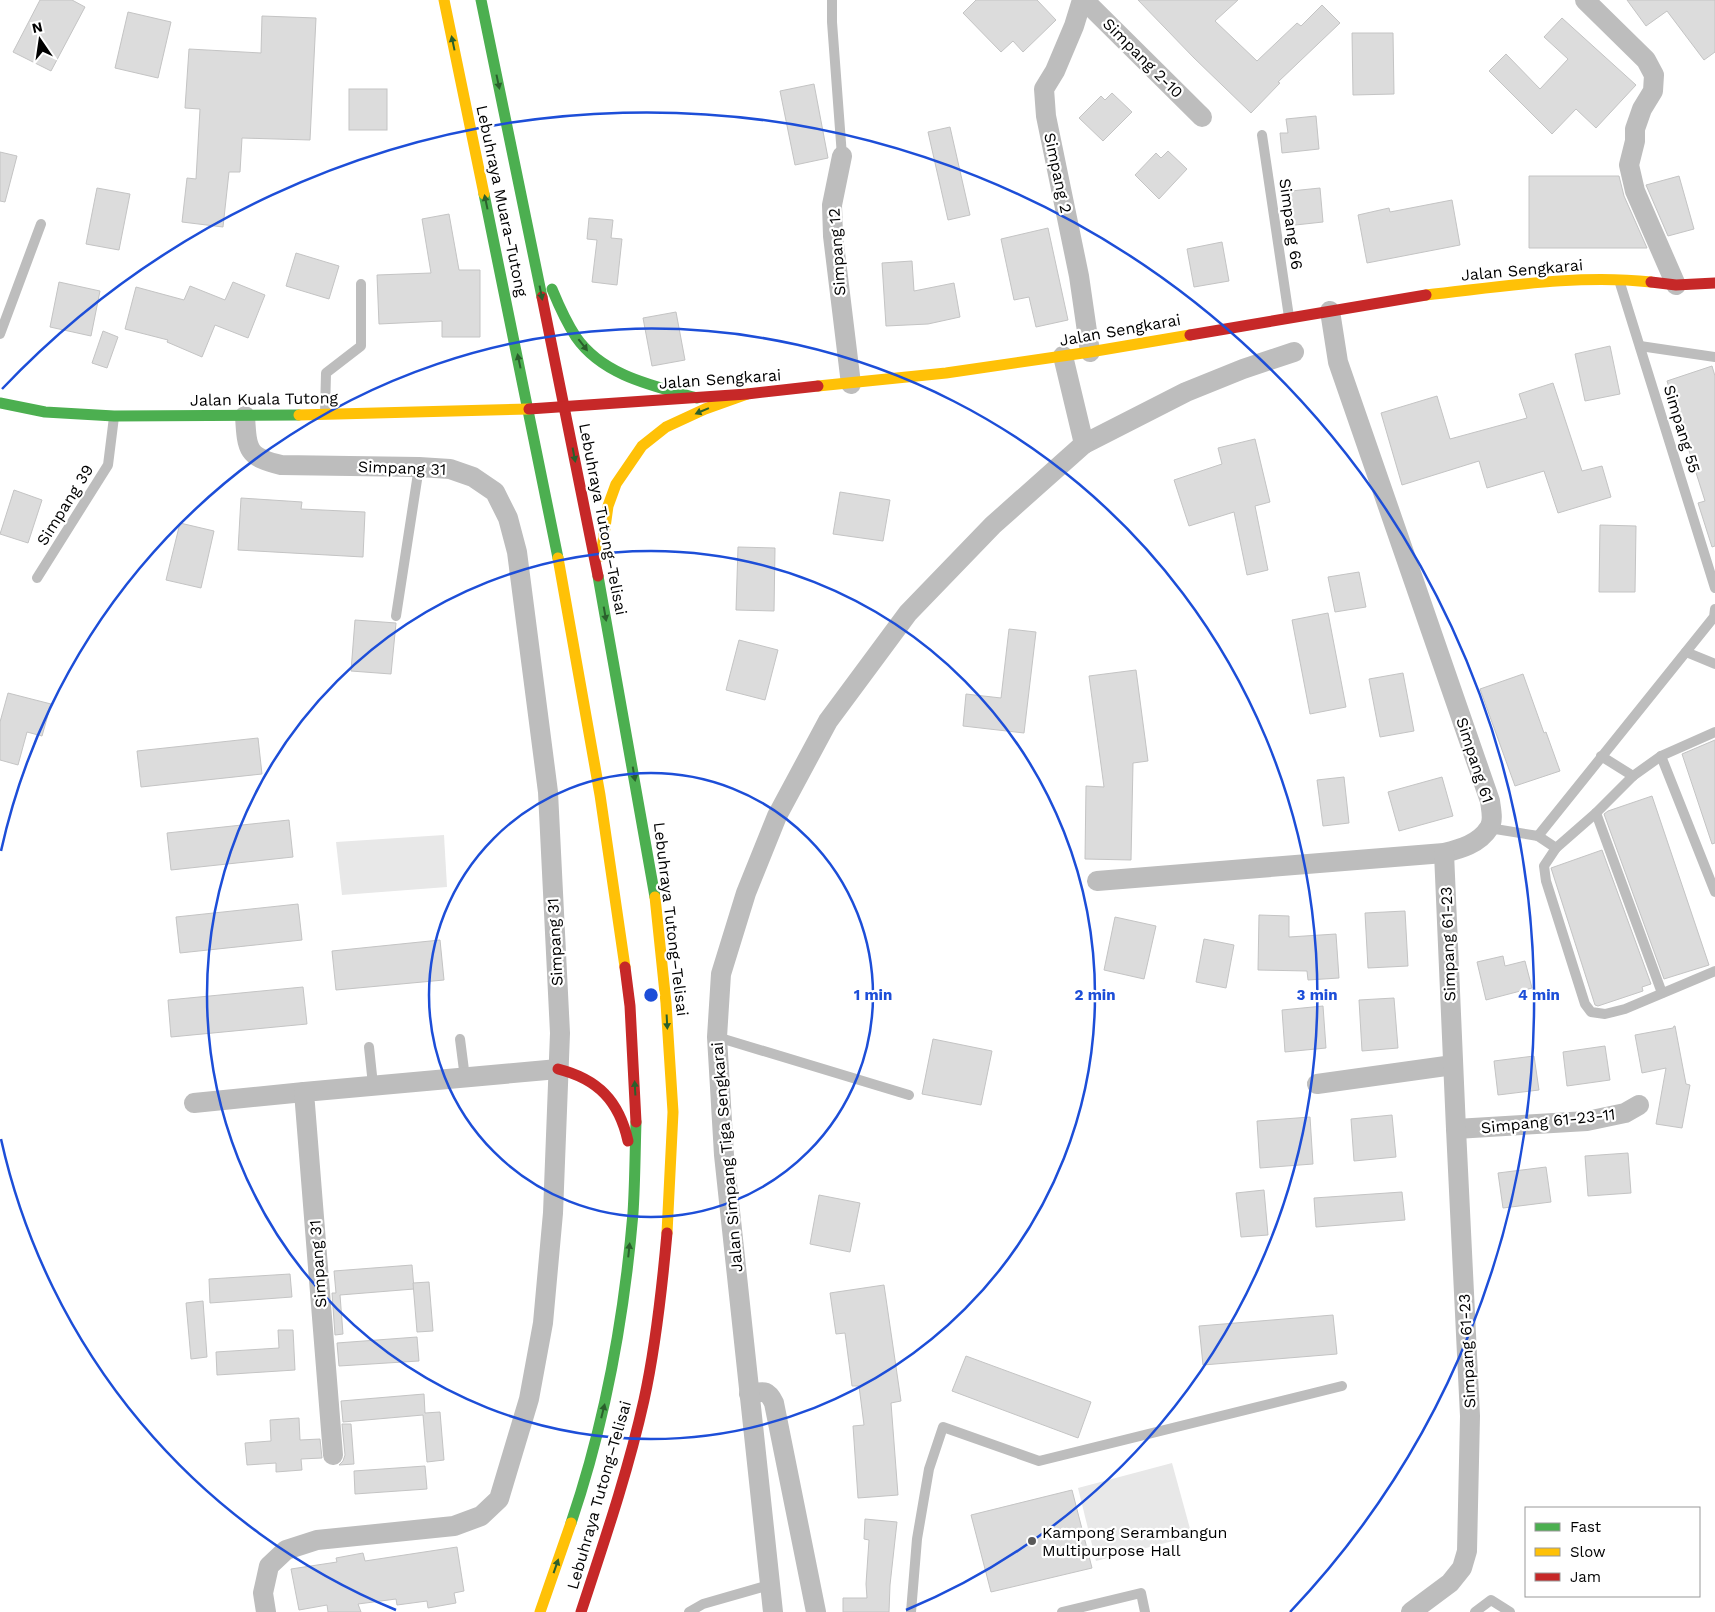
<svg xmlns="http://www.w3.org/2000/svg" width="1715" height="1612" font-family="'Work Sans',sans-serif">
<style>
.green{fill:#e8e8e8}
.building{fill:#dcdcdc;stroke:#c4c4c4}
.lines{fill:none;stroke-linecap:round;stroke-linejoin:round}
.lane{stroke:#bdbdbd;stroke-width:10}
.street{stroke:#bdbdbd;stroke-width:20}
.fast{stroke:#4caf50;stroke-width:11}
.slow{stroke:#ffc107;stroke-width:11}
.jam{stroke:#c62828;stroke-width:11}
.oneway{fill:#2a602c}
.ring{fill:none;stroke:#1d4ed8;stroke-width:2.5}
.poi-dot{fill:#595959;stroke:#fff;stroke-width:2}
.labels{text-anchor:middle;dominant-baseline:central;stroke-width:4.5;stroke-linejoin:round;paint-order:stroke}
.street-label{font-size:16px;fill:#000;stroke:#fff}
.poi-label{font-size:16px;fill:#000;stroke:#fff;text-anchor:start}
.centre{fill:#1d4ed8;stroke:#fff;stroke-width:2.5}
.ring-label{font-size:15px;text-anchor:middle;font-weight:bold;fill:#1d4ed8;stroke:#fff;stroke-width:4.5;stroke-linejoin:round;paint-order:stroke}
</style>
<rect width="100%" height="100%" fill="#fff"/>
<g class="green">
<polygon points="444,835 447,887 342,895 336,842"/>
<polygon points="1172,1463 1192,1536 1096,1561 1078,1488"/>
</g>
<g class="building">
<polygon points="40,0 72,0 85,7 51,71 13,52"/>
<polygon points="976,0 1037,0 1056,20 1023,52 1013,41 1001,52 963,13"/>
<polygon points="1138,0 1238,0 1215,21 1257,61 1297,23 1301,26 1322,5 1340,23 1278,82 1280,83 1251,113 1194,58"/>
<polygon points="1627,0 1715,0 1715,52 1704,60 1667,11 1646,26"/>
<polygon points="128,12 171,22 158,78 115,68"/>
<polygon points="262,16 316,18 310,140 242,138 240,172 229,172 223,227 182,222 187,178 196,179 200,109 185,108 189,49 261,53"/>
<polygon points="1562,18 1636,85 1596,128 1576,109 1552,134 1489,71 1506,54 1540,89 1568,59 1544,37"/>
<polygon points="1352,33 1393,33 1394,94 1353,95"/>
<polygon points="814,84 828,158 795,165 780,91"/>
<rect x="349" y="89" width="38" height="41"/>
<polygon points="1112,93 1132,112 1103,141 1079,118 1101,96 1105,100"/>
<polygon points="1316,116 1319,149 1282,153 1280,133 1288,133 1286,119"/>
<polygon points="950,127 970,215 948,220 928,132"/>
<polygon points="1168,151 1187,169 1159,199 1135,175 1156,153 1161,158"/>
<polygon points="0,152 17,156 5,202 0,201"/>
<polygon points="1529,176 1619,176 1624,196 1647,248 1529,248"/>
<polygon points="1679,176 1694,229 1668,236 1646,185"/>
<polygon points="97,188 130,194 119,250 86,244"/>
<polygon points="1320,188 1323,222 1286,226 1284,206 1292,205 1291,191"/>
<polygon points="1452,200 1460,245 1367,263 1358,215 1389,208 1390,212"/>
<polygon points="449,214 459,270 480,270 480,337 442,337 442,321 379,324 377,275 431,273 422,219"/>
<polygon points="589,218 613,220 611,238 622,239 617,285 592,282 597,240 587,239"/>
<polygon points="1048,228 1068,320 1036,327 1029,297 1014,300 1001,239"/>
<polygon points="1222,242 1229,281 1194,287 1187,249"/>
<polygon points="296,253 339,266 329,299 286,286"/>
<polygon points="912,261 914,291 954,283 960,317 928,324 886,326 882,263"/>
<polygon points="59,282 100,291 91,336 50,327"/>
<polygon points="233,282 265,295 248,338 215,325 202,357 167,342 168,340 125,329 136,287 184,300 190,286 225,300"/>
<polygon points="676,312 685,360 652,366 643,318"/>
<polygon points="103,331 118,337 107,368 92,363"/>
<polygon points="1610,346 1620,394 1585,401 1575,354"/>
<polygon points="1712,366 1715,376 1715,546 1712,547 1698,503 1705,501 1667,381"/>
<polygon points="1553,383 1582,471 1602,466 1611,497 1558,513 1544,471 1487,488 1479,461 1402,485 1381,413 1437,396 1450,439 1527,418 1519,394"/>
<polygon points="1255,439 1270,502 1255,506 1268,570 1247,575 1234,512 1189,526 1174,480 1222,464 1218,448"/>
<polygon points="14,490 42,500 28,543 0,534"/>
<polygon points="840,492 890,500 883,541 833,534"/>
<polygon points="241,498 302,502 301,509 365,512 363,557 238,550"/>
<polygon points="180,523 214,531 201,588 166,580"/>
<polygon points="1600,525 1636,526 1635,592 1599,592"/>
<polygon points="738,547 775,548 774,611 736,610"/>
<polygon points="1359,572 1366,607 1335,612 1328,577"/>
<polygon points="1328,613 1346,707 1310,714 1292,620"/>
<polygon points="355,620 396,623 391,674 351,671"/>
<polygon points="1009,629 1036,632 1024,733 963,726 966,694 1001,698"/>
<polygon points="739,640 778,650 765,700 726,690"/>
<polygon points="1136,670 1148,761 1133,763 1131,860 1085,859 1086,786 1104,787 1089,676"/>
<polygon points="1403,673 1414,731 1380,737 1369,679"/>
<polygon points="1523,674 1544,733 1546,732 1560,771 1515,786 1480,689"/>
<polygon points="8,693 51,704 42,736 27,732 18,765 0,760 0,722"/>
<polygon points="258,738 262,774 141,787 137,751"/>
<polygon points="1715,740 1715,843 1712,844 1682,754"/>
<polygon points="1344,777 1349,823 1323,826 1317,780"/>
<polygon points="1442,777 1453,816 1399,831 1388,792"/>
<polygon points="1652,796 1709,965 1664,979 1604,814 1608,811"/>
<polygon points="289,820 293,857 171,870 167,833"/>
<polygon points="1602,850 1651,984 1642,987 1643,991 1598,1006 1595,1005 1551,868"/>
<polygon points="298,904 302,940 180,953 176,917"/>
<polygon points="1405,911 1408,966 1368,968 1365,913"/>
<polygon points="1259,915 1289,916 1289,937 1336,934 1339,978 1308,980 1307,971 1258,970"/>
<polygon points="1115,917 1156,926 1144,979 1104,970"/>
<polygon points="1204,939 1234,945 1226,988 1196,982"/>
<polygon points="440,940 444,980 336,990 332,951"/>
<polygon points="1503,956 1505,966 1525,961 1532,988 1486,1000 1477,962"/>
<polygon points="303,987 307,1024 171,1037 168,1000"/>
<polygon points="1394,998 1398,1048 1362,1051 1359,1000"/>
<polygon points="1323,1006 1326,1048 1285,1052 1282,1010"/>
<polygon points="1674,1026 1675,1026 1686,1084 1690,1085 1682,1128 1656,1124 1666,1068 1642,1073 1635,1035 1673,1028"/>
<polygon points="933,1039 992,1051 981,1105 922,1094"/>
<polygon points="1605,1046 1610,1080 1567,1086 1563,1052"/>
<polygon points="1534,1056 1539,1090 1498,1095 1494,1061"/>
<polygon points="1392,1115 1396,1157 1354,1161 1351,1119"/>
<polygon points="1310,1117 1313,1164 1260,1168 1257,1121"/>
<polygon points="1628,1153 1631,1193 1588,1196 1585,1156"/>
<polygon points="1546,1167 1551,1202 1503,1208 1498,1173"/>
<polygon points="1264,1190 1268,1235 1241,1237 1236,1193"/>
<polygon points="1402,1192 1405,1220 1316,1227 1314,1198"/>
<polygon points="819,1195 860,1203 850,1252 810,1244"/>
<polygon points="412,1265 414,1289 340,1295 343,1334 335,1335 332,1293 336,1293 334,1271"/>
<polygon points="290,1274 292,1297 210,1303 209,1279"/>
<polygon points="429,1282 433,1331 417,1332 413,1283"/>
<polygon points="884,1285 901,1401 891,1403 898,1495 858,1498 853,1426 864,1425 859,1386 852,1386 845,1333 836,1334 830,1293"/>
<polygon points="203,1301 207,1357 191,1359 186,1303"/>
<polygon points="1333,1315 1337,1354 1203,1365 1199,1326"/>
<polygon points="278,1330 293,1330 295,1370 217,1375 216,1352 279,1348"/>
<polygon points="417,1337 419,1361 339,1366 337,1343"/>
<polygon points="966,1356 1091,1402 1078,1438 952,1391"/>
<polygon points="424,1394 425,1413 440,1412 444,1460 427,1462 423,1415 343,1422 341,1401"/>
<polygon points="299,1418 300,1440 320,1439 322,1458 301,1459 302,1470 276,1472 276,1463 247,1465 245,1443 271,1441 270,1420"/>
<polygon points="342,1424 351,1424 354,1464 339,1465 343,1461 345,1455"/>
<polygon points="425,1466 427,1489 355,1494 354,1471"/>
<polygon points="1072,1490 1092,1568 991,1592 971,1515"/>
<polygon points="865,1519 897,1522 890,1585 889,1612 843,1612 843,1598 867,1598 866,1584 869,1540 864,1539"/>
<polygon points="457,1547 464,1591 454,1593 456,1603 428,1608 427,1601 397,1605 396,1599 358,1604 361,1612 328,1612 327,1605 299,1610 291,1569 337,1562 336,1558 363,1553 365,1561"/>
</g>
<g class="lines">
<g class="lane">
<polyline points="832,0 832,22 842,156"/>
<polyline points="1262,135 1289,317"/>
<polyline points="1619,280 1715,588"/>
<polyline points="0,334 41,224"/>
<polyline points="1640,346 1715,357"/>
<polyline points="325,413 326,373 361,346 361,284"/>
<polyline points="37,578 108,465 114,417"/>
<polyline points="396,616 419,467"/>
<polyline points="1686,652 1715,664"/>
<polyline points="1601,756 1633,776"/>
<polyline points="1661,756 1715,892"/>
<polyline points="1596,813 1662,993"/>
<polyline points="1489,828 1538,836 1556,848 1596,813 1633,776 1661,756 1715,732"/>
<polyline points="1538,836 1714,617 1715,609"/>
<polyline points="1556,848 1544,866 1546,881 1585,1004 1591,1012 1605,1014 1625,1009 1715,971"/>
<polyline points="717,1037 909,1095"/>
<polyline points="460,1039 465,1078"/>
<polyline points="369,1047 373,1085"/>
<polyline points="689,1612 703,1604 769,1585"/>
<polyline points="911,1612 917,1539 929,1469 943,1427 1039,1461 1342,1386"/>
<polyline points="1062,1612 1141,1593 1145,1612"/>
<polyline points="1475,1612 1491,1600 1510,1612"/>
</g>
<g class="street">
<polyline points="1082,0 1074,26 1055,71 1044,89 1046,116 1079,276 1090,352"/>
<polyline points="1084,0 1202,117"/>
<polyline points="1585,0 1646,60 1654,75 1653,91 1642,109 1635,129 1635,141 1629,165 1635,191 1676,285"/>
<polyline points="842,156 832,205 833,236 851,384"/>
<path d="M245 416C247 450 247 457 281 465L419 467 450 469 473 477 495 492 508 518 517 552 548 792 560 1033 553 1213 543 1323 529 1399 499 1499 481 1516 454 1526 317 1540 286 1550 269 1566 263 1593 266 1612"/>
<polyline points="1084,444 1186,392 1243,369 1294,352"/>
<path d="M1097 881 1444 853C1460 849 1479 844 1489 828 1494 821 1491 809 1490 801L1338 362 1330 311"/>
<polyline points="1317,1084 1453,1065"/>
<polyline points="194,1103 304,1092"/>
<polyline points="1456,1129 1587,1121 1625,1113 1639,1105"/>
<path d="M749 1394C762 1392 767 1388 774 1403L816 1612"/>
<polyline points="333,1455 304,1092 558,1069"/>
<polyline points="773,1612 724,1155 717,1037 721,974 746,893 777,816 828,721 908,613 993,525 1084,444 1063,356"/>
<polyline points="1411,1612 1450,1583 1462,1568 1467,1551 1470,1416 1456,1129 1444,853"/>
</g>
<g class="fast">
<polyline points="481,0 542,297"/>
<polyline points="484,194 558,558"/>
<path d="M552 289C559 306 566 322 576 337 603 376 654 386 697 398"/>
<polyline points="0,403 45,412 114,416 299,415"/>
<polyline points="598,576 655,897"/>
<path d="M571 1523C605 1423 624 1319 633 1213 635 1183 635 1152 636 1122"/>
</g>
<g class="slow">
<polyline points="444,0 484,194"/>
<path d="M1426 295C1501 287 1576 274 1651 282"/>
<polyline points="818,386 946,373 1090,352 1190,335"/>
<polyline points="299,415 529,409"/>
<polyline points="601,556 608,506 616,484 642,446 666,427 705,409 747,394"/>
<polyline points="558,558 600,795 625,967"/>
<polyline points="655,897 666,1003 673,1112 667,1233"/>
<polyline points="540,1612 571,1523"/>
</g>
<g class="jam">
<polyline points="1651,282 1676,285 1715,283"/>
<polyline points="542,297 598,576"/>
<polyline points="1190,335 1426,295"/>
<polyline points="529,409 747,394 818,386"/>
<polyline points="625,967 630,1006 636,1122"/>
<path d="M558 1069C598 1079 619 1101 628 1141"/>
<path d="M581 1612C604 1542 628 1472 644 1400 656 1345 662 1289 667 1233"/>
</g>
</g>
<defs><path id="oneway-solid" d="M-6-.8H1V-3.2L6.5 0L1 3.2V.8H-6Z" transform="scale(1.25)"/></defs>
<g class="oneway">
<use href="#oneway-solid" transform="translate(453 43) rotate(-102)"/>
<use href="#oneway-solid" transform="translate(498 82) rotate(78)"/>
<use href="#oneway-solid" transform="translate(486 202) rotate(-102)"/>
<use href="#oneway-solid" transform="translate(541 293) rotate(79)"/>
<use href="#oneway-solid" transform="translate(583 345) rotate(52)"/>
<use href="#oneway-solid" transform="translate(519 361) rotate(-102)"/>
<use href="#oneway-solid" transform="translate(702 411) rotate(157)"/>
<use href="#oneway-solid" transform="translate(574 455) rotate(79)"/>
<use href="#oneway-solid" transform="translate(605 614) rotate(80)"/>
<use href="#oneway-solid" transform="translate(634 774) rotate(80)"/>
<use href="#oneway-solid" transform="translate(667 1022) rotate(87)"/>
<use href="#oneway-solid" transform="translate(635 1088) rotate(-93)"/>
<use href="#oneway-solid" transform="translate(629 1250) rotate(-84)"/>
<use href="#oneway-solid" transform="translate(603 1411) rotate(-76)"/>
<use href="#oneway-solid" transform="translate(556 1566) rotate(-71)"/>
</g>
<g class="ring">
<circle cx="651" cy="995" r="222"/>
<circle cx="651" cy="995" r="444"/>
<path d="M396 1610A666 666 0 0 1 1 1139M1 851A666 666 0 1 1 906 1610"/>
<path d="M2 389A888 888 0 1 1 1290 1612"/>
</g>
<circle class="poi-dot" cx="1032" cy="1541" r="5"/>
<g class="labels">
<g class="street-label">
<text transform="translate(1143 58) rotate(45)">Simpang 2-10</text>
<text transform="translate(1058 173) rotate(78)">Simpang 2</text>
<text transform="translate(502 201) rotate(78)">Lebuhraya Muara–Tutong</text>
<text transform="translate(1291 224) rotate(82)">Simpang 66</text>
<text transform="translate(837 252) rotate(-94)">Simpang 12</text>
<text transform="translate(1522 270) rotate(-5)">Jalan Sengkarai</text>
<text transform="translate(1120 330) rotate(-10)">Jalan Sengkarai</text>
<text transform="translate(720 379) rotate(-4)">Jalan Sengkarai</text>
<text transform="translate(264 399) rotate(-1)">Jalan Kuala Tutong</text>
<text transform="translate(1682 429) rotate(73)">Simpang 55</text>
<text transform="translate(402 468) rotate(2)">Simpang 31</text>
<text transform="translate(65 505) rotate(-58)">Simpang 39</text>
<text transform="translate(603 519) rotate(79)">Lebuhraya Tutong–Telisai</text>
<text transform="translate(1475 760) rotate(72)">Simpang 61</text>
<text transform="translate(671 919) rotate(83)">Lebuhraya Tutong–Telisai</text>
<text transform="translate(555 942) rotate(-93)">Simpang 31</text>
<text transform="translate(1448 944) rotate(-92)">Simpang 61-23</text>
<text transform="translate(1548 1121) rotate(-6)">Simpang 61-23-11</text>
<text transform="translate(727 1157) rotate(-95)">Jalan Simpang Tiga Sengkarai</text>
<text transform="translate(318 1264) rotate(-94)">Simpang 31</text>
<text transform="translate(1467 1351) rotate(-93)">Simpang 61-23</text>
<text transform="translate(599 1495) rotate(-74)">Lebuhraya Tutong–Telisai</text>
</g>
<g class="poi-label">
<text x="1042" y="1532">Kampong Serambangun<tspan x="1042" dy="18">Multipurpose Hall</tspan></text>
</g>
</g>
<circle cx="651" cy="995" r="8" class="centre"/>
<g class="ring-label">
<text x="873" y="1000">1 min</text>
<text x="1095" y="1000">2 min</text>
<text x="1317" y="1000">3 min</text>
<text x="1539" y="1000">4 min</text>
</g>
<rect x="1525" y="1507" width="175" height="90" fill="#ffffff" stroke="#999999"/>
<rect x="1535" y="1523" width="25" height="8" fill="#4caf50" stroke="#999999"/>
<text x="1570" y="1532" font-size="15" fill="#000000">Fast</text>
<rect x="1535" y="1548" width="25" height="8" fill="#ffc107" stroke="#999999"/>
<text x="1570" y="1557" font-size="15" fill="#000000">Slow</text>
<rect x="1535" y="1573" width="25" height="8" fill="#c62828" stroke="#999999"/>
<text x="1570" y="1582" font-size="15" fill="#000000">Jam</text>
<g transform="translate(40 40) rotate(347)" stroke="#ffffff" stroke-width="4" paint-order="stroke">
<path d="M0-4L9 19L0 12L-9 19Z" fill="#000000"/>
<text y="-8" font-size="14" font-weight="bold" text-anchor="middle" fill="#000000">N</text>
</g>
</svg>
